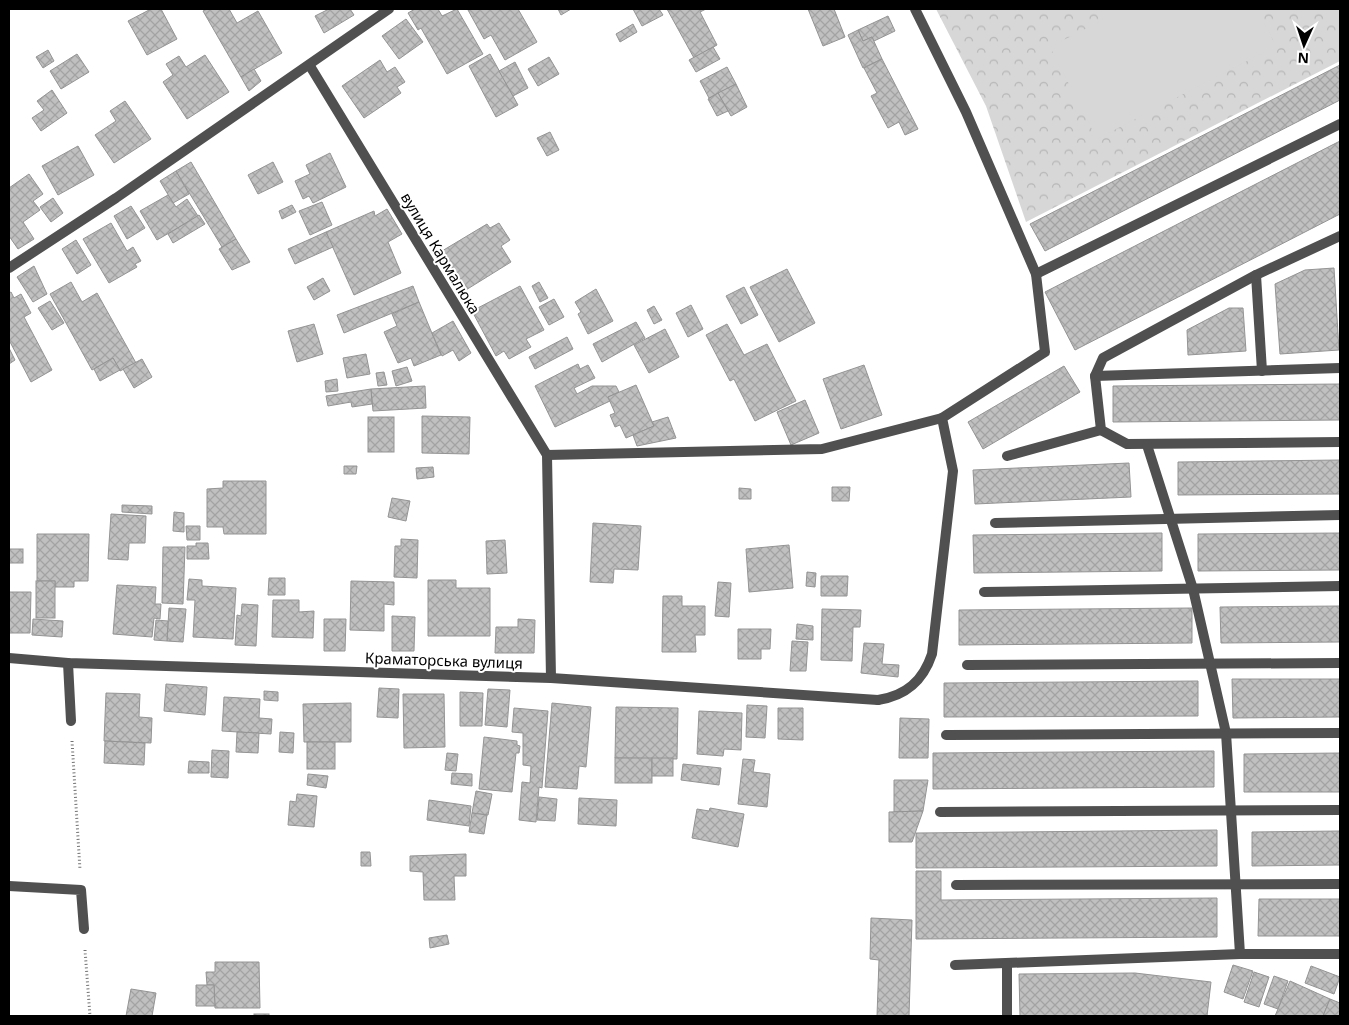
<svg xmlns="http://www.w3.org/2000/svg" width="1349" height="1025" font-family="'Noto Sans',sans-serif">
<style>
.park{fill:url(#park-crowns)}
.pitch{fill:#d7d7d7}
.building{fill:url(#building-cross-hatch);stroke:#949494}
.lines{fill:none;stroke-linecap:round;stroke-linejoin:round}
.path{stroke:#727272;stroke-width:3;stroke-dasharray:1 2.5;stroke-linecap:butt}
.lane{stroke:#505050;stroke-width:10}
.street{stroke:#505050;stroke-width:10}
.labels{text-anchor:middle;dominant-baseline:central;stroke-width:4;stroke-linejoin:round;paint-order:stroke}
.street-label{font-size:15px;fill:#000;stroke:#fff}
</style>
<defs>
<pattern id="park-crowns" width="20" height="18" patternUnits="userSpaceOnUse" patternTransform="scale(1.25)"><rect width="20" height="18" fill="#d7d7d7"/><path d="M2 6a3 3 0 1 1 6 0M12 15a3 3 0 1 1 6 0" fill="none" stroke="#b7b7b7"/></pattern>
<pattern id="building-cross-hatch" width="8" height="8" patternUnits="userSpaceOnUse" patternTransform="scale(1.25)"><rect width="8" height="8" fill="#c0c0c0"/><path d="M0 0l8 8M0 8l8-8" fill="none" stroke="#a3a3a3"/></pattern>
</defs>
<rect width="100%" height="100%" fill="#fff"/>
<polygon class="park" points="936,9 1340,9 1340,61 1026,222 986,106"/>
<polygon class="pitch" points="1124,9 1257,9 1276,46 1097,139 1050,47"/>
<g class="building">
<polygon points="151,9 161,9 177,39 147,55 128,21"/>
<polygon points="207,9 229,9 237,23 258,11 282,53 241,77 203,11"/>
<polygon points="329,9 350,9 354,15 324,33 315,16"/>
<polygon points="415,9 438,9 442,16 457,9 483,54 447,74 421,28 418,30 408,13"/>
<polygon points="471,9 518,9 537,42 505,60 491,35 484,39 468,10"/>
<polygon points="558,9 571,9 561,15"/>
<polygon points="633,9 659,9 663,15 642,26"/>
<polygon points="667,9 706,9 700,12 717,45 694,58"/>
<polygon points="808,9 834,9 845,37 823,46"/>
<polygon points="888,16 895,31 874,41 872,37 863,41 858,30"/>
<polygon points="406,19 423,42 399,59 382,36"/>
<polygon points="633,24 637,32 620,42 616,34"/>
<polygon points="858,30 863,41 872,37 882,59 863,68 848,35"/>
<polygon points="713,47 720,59 696,72 689,60"/>
<polygon points="48,50 54,61 43,68 36,57"/>
<polygon points="77,54 89,72 61,89 50,71"/>
<polygon points="490,54 518,105 496,117 469,66"/>
<polygon points="205,55 229,92 187,119 163,82 173,75 166,64 179,56 186,67"/>
<polygon points="549,57 559,74 538,86 528,69"/>
<polygon points="882,59 918,129 905,135 899,122 888,128 871,96 877,93 864,68"/>
<polygon points="380,60 387,72 395,67 405,82 397,87 401,93 364,118 342,86"/>
<polygon points="515,62 528,88 513,96 499,71"/>
<polygon points="1340,65 1340,100 1045,251 1030,224"/>
<polygon points="727,67 736,84 709,98 700,81"/>
<polygon points="254,69 261,81 249,91 241,77"/>
<polygon points="736,84 747,107 731,116 718,93"/>
<polygon points="52,90 67,113 41,131 32,118 44,110 37,101"/>
<polygon points="718,93 728,111 717,116 708,99"/>
<polygon points="125,101 151,139 114,163 95,135 116,121 110,111"/>
<polygon points="550,132 559,150 547,156 537,138"/>
<polygon points="1340,141 1340,214 1075,350 1045,292"/>
<polygon points="78,146 94,175 58,195 42,166"/>
<polygon points="330,153 346,187 313,203 309,196 303,199 295,181 310,174 306,165"/>
<polygon points="191,162 236,239 222,247 176,171"/>
<polygon points="273,162 283,182 258,194 248,175"/>
<polygon points="176,171 189,194 173,203 160,181"/>
<polygon points="29,174 43,194 33,201 40,210 23,222 34,239 18,249 9,236 9,188"/>
<polygon points="168,195 176,207 187,199 198,216 157,240 140,211"/>
<polygon points="53,198 63,213 51,222 40,207"/>
<polygon points="322,202 332,225 310,235 299,211"/>
<polygon points="292,205 296,212 282,219 279,211"/>
<polygon points="131,206 145,228 127,239 114,216"/>
<polygon points="387,209 402,234 388,242 401,273 354,295 326,232 374,211 375,216"/>
<polygon points="199,215 205,224 173,243 168,234"/>
<polygon points="111,223 127,251 133,247 141,261 135,264 137,267 109,283 83,239"/>
<polygon points="499,223 510,240 501,246 511,262 461,293 437,254 487,224 490,228"/>
<polygon points="326,232 333,247 295,264 288,249"/>
<polygon points="236,239 250,262 232,270 219,249"/>
<polygon points="76,240 91,265 77,274 62,249"/>
<polygon points="34,266 47,294 33,302 17,277"/>
<polygon points="1334,268 1339,350 1280,354 1275,284 1305,270"/>
<polygon points="787,269 815,323 779,342 750,287"/>
<polygon points="323,278 330,291 314,300 307,287"/>
<polygon points="71,282 82,302 97,293 136,363 120,371 113,358 92,370 50,294"/>
<polygon points="539,282 548,298 540,302 532,286"/>
<polygon points="413,286 419,302 344,333 337,315"/>
<polygon points="520,286 544,330 526,339 531,347 509,359 504,351 496,356 472,311"/>
<polygon points="744,287 758,315 741,324 726,296"/>
<polygon points="596,289 613,321 588,334 578,314 581,312 575,302"/>
<polygon points="11,292 14,298 21,294 31,313 24,317 52,370 31,382 9,340 9,293"/>
<polygon points="554,299 564,317 549,325 539,307"/>
<polygon points="50,301 64,323 52,330 38,308"/>
<polygon points="419,302 441,355 414,366 411,358 398,363 384,332 397,326 392,314"/>
<polygon points="691,305 703,329 688,337 676,313"/>
<polygon points="654,306 662,320 654,324 647,310"/>
<polygon points="1229,308 1243,308 1246,351 1188,355 1187,330"/>
<polygon points="453,321 471,353 459,361 453,350 442,356 432,333"/>
<polygon points="636,322 645,338 602,362 593,344"/>
<polygon points="314,324 323,354 297,362 288,331"/>
<polygon points="727,324 744,355 767,344 796,401 755,421 734,379 730,381 706,335"/>
<polygon points="665,329 679,357 649,373 634,345"/>
<polygon points="567,337 573,349 535,369 529,357"/>
<polygon points="9,348 15,360 9,364"/>
<polygon points="366,354 370,374 347,378 343,358"/>
<polygon points="113,358 120,370 100,381 94,369"/>
<polygon points="142,359 152,377 134,388 123,369"/>
<polygon points="578,364 580,369 588,365 595,378 574,388 577,394 592,386 616,386 619,392 608,397 610,401 555,427 535,386"/>
<polygon points="864,365 882,415 841,429 823,379"/>
<polygon points="1064,366 1080,392 983,449 968,422"/>
<polygon points="407,367 412,381 396,386 392,371"/>
<polygon points="384,372 387,385 378,386 376,373"/>
<polygon points="337,379 338,391 326,392 325,381"/>
<polygon points="1340,384 1340,420 1113,422 1113,386"/>
<polygon points="636,385 654,426 626,438 620,425 615,427 610,415 615,413 608,397"/>
<polygon points="425,386 426,408 373,411 371,389"/>
<polygon points="371,389 372,404 352,407 351,402 328,406 326,396"/>
<polygon points="805,400 819,433 791,445 777,412"/>
<polygon points="422,416 470,417 469,454 422,453"/>
<rect x="368" y="417" width="26" height="35"/>
<polygon points="668,417 676,438 637,446 633,435 654,426 652,422"/>
<polygon points="1340,460 1340,494 1178,495 1178,462"/>
<polygon points="1129,463 1131,497 975,504 973,470"/>
<polygon points="344,466 357,466 356,474 344,474"/>
<polygon points="433,467 434,477 417,479 416,468"/>
<polygon points="223,481 266,481 266,534 224,534 223,527 207,527 207,489 223,488"/>
<polygon points="832,487 850,487 849,501 832,501"/>
<polygon points="739,488 751,489 751,499 739,499"/>
<polygon points="392,498 410,501 406,521 388,517"/>
<polygon points="122,505 152,506 152,514 122,512"/>
<polygon points="174,512 184,513 184,532 173,531"/>
<polygon points="111,514 146,516 145,543 129,543 128,560 108,559"/>
<polygon points="593,523 641,526 638,570 614,569 613,583 590,582"/>
<polygon points="186,526 200,526 200,540 187,540"/>
<polygon points="1162,533 1162,571 974,573 973,535"/>
<polygon points="1340,533 1340,570 1198,571 1198,534"/>
<polygon points="37,534 89,534 88,581 74,581 74,587 55,587 55,581 37,581"/>
<polygon points="401,539 418,540 417,578 394,577 395,546 401,546"/>
<polygon points="505,540 507,573 487,574 486,541"/>
<polygon points="196,543 208,543 209,559 187,559 187,546 196,546"/>
<polygon points="789,545 793,588 749,592 746,549"/>
<polygon points="163,547 185,547 183,604 162,603"/>
<rect x="9" y="549" width="14" height="14"/>
<polygon points="807,572 816,573 815,587 806,586"/>
<polygon points="821,576 848,576 847,596 821,596"/>
<polygon points="269,578 285,578 285,595 268,595"/>
<polygon points="189,579 202,580 202,586 236,588 233,639 193,637 195,600 187,600"/>
<polygon points="428,580 456,580 456,588 490,588 490,636 428,636"/>
<rect x="36" y="581" width="19" height="37"/>
<polygon points="351,581 394,582 394,605 384,604 384,631 350,630"/>
<polygon points="718,582 731,583 729,617 715,616"/>
<polygon points="117,585 156,587 155,604 161,604 160,619 154,618 152,637 113,634"/>
<polygon points="9,592 31,592 30,633 9,633"/>
<polygon points="663,596 682,596 682,606 705,606 705,635 695,635 696,652 662,652"/>
<polygon points="273,600 299,600 299,612 314,611 313,638 272,637"/>
<polygon points="242,604 258,605 256,646 235,645 237,615 241,616"/>
<polygon points="1340,606 1340,642 1221,643 1220,607"/>
<polygon points="169,608 186,609 183,642 167,641"/>
<polygon points="1192,608 1192,643 959,645 959,610"/>
<polygon points="822,609 861,610 860,627 853,627 852,661 821,660"/>
<polygon points="392,616 415,617 414,651 392,651"/>
<polygon points="33,619 63,621 62,637 32,635"/>
<polygon points="324,619 346,619 345,651 324,651"/>
<polygon points="518,619 535,620 534,653 495,653 496,627 518,627"/>
<polygon points="156,620 168,621 167,641 154,640"/>
<polygon points="797,624 813,626 813,640 796,639"/>
<polygon points="738,629 771,629 770,649 761,649 761,659 738,659"/>
<polygon points="792,641 808,642 806,671 790,671"/>
<polygon points="864,643 884,644 882,664 899,665 898,677 861,673"/>
<polygon points="1232,679 1340,679 1340,717 1233,718"/>
<polygon points="1198,681 1198,716 944,717 944,683"/>
<polygon points="166,684 207,687 205,715 164,711"/>
<polygon points="379,688 399,689 398,718 377,717"/>
<polygon points="488,689 510,690 507,727 485,725"/>
<polygon points="264,691 278,692 278,701 264,700"/>
<polygon points="460,692 483,693 482,726 460,726"/>
<polygon points="106,693 140,694 139,717 152,718 151,743 104,741"/>
<polygon points="403,694 444,694 445,747 404,748"/>
<polygon points="224,697 260,699 259,718 272,719 271,734 222,731"/>
<polygon points="351,703 351,742 304,742 303,704"/>
<polygon points="552,703 591,707 586,767 579,766 577,789 545,787"/>
<polygon points="747,705 767,706 765,738 746,737"/>
<polygon points="616,707 678,708 677,759 615,758"/>
<polygon points="514,708 548,711 542,788 539,787 536,822 519,820 522,782 530,783 531,766 523,765 523,733 512,732"/>
<polygon points="778,708 803,708 803,740 778,739"/>
<polygon points="699,711 742,713 741,750 724,749 723,756 697,754"/>
<polygon points="900,718 929,719 928,758 899,758"/>
<polygon points="237,732 259,733 258,753 236,752"/>
<polygon points="280,732 294,733 293,753 279,752"/>
<polygon points="484,737 517,741 517,745 520,746 519,753 516,753 512,792 479,789"/>
<polygon points="105,741 145,743 144,765 104,763"/>
<rect x="307" y="742" width="28" height="27"/>
<polygon points="212,750 229,751 228,778 211,777"/>
<polygon points="1214,751 1214,787 933,789 933,753"/>
<polygon points="447,753 458,754 456,771 445,770"/>
<polygon points="1340,753 1340,792 1244,792 1244,754"/>
<rect x="615" y="758" width="37" height="25"/>
<rect x="652" y="758" width="21" height="18"/>
<polygon points="743,759 755,760 753,772 770,774 767,807 738,804"/>
<polygon points="189,761 209,762 209,773 188,773"/>
<polygon points="683,764 721,768 719,785 681,780"/>
<polygon points="452,773 472,774 472,786 451,784"/>
<polygon points="308,774 328,776 326,788 307,785"/>
<polygon points="894,780 928,780 923,811 894,812"/>
<polygon points="476,791 492,794 488,815 472,813"/>
<polygon points="297,794 317,796 314,827 288,825 290,801 296,802"/>
<polygon points="539,797 557,799 555,821 537,820"/>
<polygon points="579,798 617,800 616,826 578,824"/>
<polygon points="429,800 471,806 469,826 427,820"/>
<polygon points="710,808 744,814 738,847 692,838 697,809 709,811"/>
<polygon points="923,811 912,842 889,842 889,812"/>
<polygon points="472,813 487,815 484,834 469,832"/>
<polygon points="1217,830 1217,866 916,868 916,833"/>
<polygon points="1340,831 1340,865 1252,866 1252,832"/>
<polygon points="361,852 370,852 371,866 361,866"/>
<polygon points="466,854 466,876 454,876 455,900 424,900 423,872 410,871 410,856"/>
<polygon points="916,871 941,871 941,900 1217,898 1217,937 916,939"/>
<polygon points="1259,899 1340,899 1340,936 1258,936"/>
<polygon points="871,918 912,920 909,1016 877,1016 879,960 870,959"/>
<polygon points="447,935 449,944 430,948 429,938"/>
<polygon points="215,962 259,962 260,1008 215,1008 214,985 207,985 206,972 215,972"/>
<polygon points="1233,965 1253,971 1243,999 1224,992"/>
<polygon points="1311,966 1340,977 1334,994 1305,983"/>
<polygon points="1254,972 1269,977 1259,1007 1244,1002"/>
<polygon points="1135,973 1211,982 1207,1016 1020,1016 1019,974"/>
<polygon points="1274,976 1288,981 1278,1009 1264,1004"/>
<polygon points="1290,981 1330,999 1323,1016 1275,1016"/>
<polygon points="196,985 214,985 215,1006 196,1006"/>
<polygon points="131,989 156,993 152,1016 126,1016"/>
<polygon points="1330,999 1340,1003 1340,1016 1323,1016"/>
<rect x="254" y="1014" width="15" height="2"/>
</g>
<g class="lines">
<g class="path">
<polyline points="72,741 80,870"/>
<polyline points="85,950 90,1016"/>
</g>
<g class="lane">
<polyline points="1340,236 1256,275 1103,358 1095,376 1101,430 1127,444 1340,442"/>
<polyline points="1036,274 1340,124"/>
<polyline points="1256,275 1262,371"/>
<polyline points="1095,376 1340,368"/>
<polyline points="1147,445 1193,589 1226,733 1240,954"/>
<polyline points="1007,456 1101,430"/>
<polyline points="995,523 1340,515"/>
<polyline points="984,592 1340,586"/>
<polyline points="967,665 1340,663"/>
<path d="M878 700C906 696 923 681 932 654L953 471 942 418 1045 352 1036 274 966 112 915 9"/>
<polyline points="946,735 1340,733"/>
<polyline points="940,812 1340,810"/>
<polyline points="956,885 1340,884"/>
<polyline points="955,965 1240,954 1340,954"/>
<polyline points="1007,1016 1007,964"/>
</g>
<g class="street">
<polyline points="310,66 547,455 551,678"/>
<polyline points="9,268 116,198 389,9"/>
<polyline points="547,455 822,449 942,418"/>
<polyline points="9,658 68,663 551,678 878,700"/>
<polyline points="68,663 71,721"/>
<polyline points="9,886 81,890 84,929"/>
</g>
</g>
<g class="labels">
<g class="street-label">
<text transform="translate(441 253) rotate(59)">вулиця Кармалюка</text>
<text transform="translate(444 660) rotate(2)">Краматорська вулиця</text>
</g>
</g>
<rect width="1349" height="1025" fill="none" stroke="#000000" stroke-width="20"/>
<g transform="translate(1304 45) rotate(183)" stroke="#ffffff" stroke-width="4" paint-order="stroke">
<path d="M0-4L9 19L0 12L-9 19Z" fill="#000000"/>
<text y="-8" font-size="14" font-weight="bold" text-anchor="middle" fill="#000000">N</text>
</g>
</svg>
